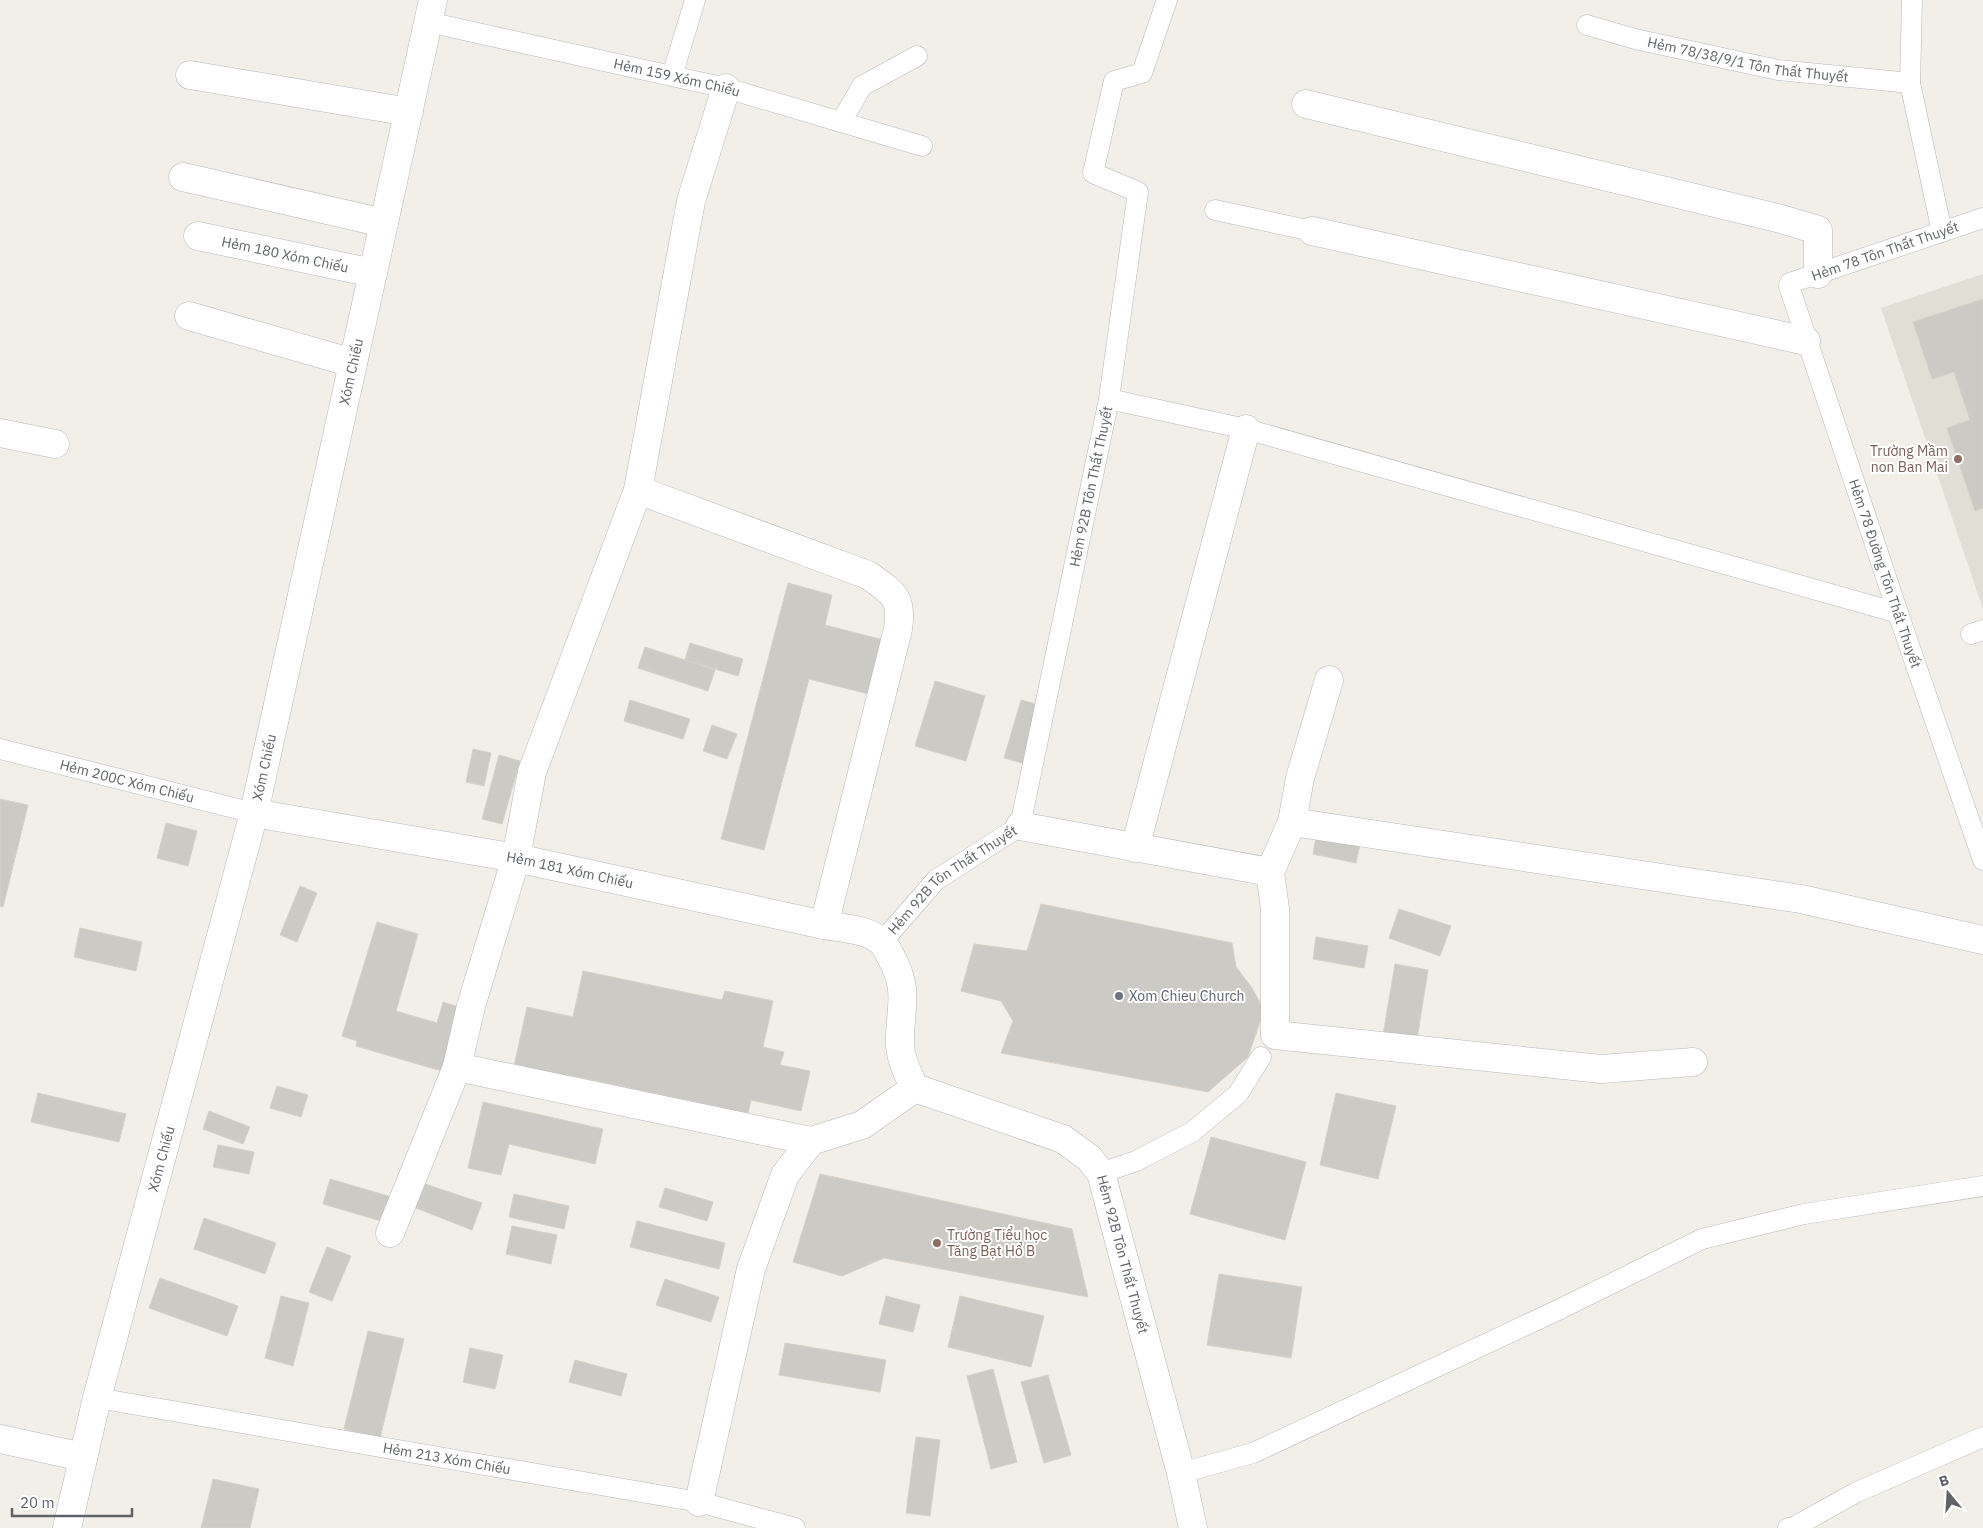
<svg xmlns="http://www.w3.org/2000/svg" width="1983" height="1528" font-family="'IBM Plex Sans',sans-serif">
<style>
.education{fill:#e1ded6}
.building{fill:#cccac5;stroke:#d6d1c6}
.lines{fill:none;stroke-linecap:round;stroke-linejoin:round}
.service-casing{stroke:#b5b8bc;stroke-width:21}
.minor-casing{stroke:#b5b8bc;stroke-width:29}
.tertiary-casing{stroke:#b5b8bc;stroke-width:29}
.service{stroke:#fff;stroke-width:20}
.minor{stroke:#fff;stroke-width:28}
.tertiary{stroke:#fff;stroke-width:28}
.education-dot{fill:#8d6e63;stroke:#fff;stroke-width:2}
.worship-dot{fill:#6b7280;stroke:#fff;stroke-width:2}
.labels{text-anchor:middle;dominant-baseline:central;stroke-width:4;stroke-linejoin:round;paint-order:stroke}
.street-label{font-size:14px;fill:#5f6368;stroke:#fff}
.education-label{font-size:14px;fill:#785e54;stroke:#fff;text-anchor:end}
.worship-label{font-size:14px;fill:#5b616d;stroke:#fff;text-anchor:start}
</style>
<rect width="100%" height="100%" fill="#f1efe8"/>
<polygon class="education" points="1983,274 1983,609 1881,308"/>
<g class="building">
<polygon points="1983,299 1983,508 1975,511 1947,428 1970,420 1954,372 1932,379 1913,322"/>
<polygon points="788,583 832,595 825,625 891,642 877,696 809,679 764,850 721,839"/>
<polygon points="690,643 743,659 738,676 685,660"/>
<polygon points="645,647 715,670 708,691 638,668"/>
<polygon points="935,681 985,696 966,761 915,746"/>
<polygon points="630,700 690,719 683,739 624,721"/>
<polygon points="1021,700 1043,706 1025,764 1004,758"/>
<polygon points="712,725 737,734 727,759 703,751"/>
<polygon points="473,749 491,753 484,786 466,782"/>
<polygon points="499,755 520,761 502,824 482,819"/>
<polygon points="0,799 28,805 3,907 0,906"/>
<polygon points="166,823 197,831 188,866 157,858"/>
<polygon points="1317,832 1361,840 1356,863 1313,854"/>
<polygon points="300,886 317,893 297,942 280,935"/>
<polygon points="1041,904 1232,943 1236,967 1252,988 1264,1010 1248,1057 1208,1092 1001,1053 1013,1021 1001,1001 961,991 974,944 1027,951"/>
<polygon points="1399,909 1451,926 1440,956 1389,938"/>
<polygon points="377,922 418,934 396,1011 437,1023 443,1002 465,1009 445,1072 356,1046 357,1041 342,1036"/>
<polygon points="80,928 142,942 136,971 74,957"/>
<polygon points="1316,937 1368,946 1364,968 1313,959"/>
<polygon points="1395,964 1428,970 1416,1046 1382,1041"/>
<polygon points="583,971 722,1000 725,991 773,1001 763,1047 784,1052 780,1065 810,1071 801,1111 751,1100 748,1113 569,1075 567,1083 513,1071 527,1007 573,1017"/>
<polygon points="277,1086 308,1095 301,1117 270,1108"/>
<polygon points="38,1093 126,1114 119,1142 31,1122"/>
<polygon points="1336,1093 1396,1106 1378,1179 1320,1165"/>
<polygon points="483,1102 603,1129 595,1164 509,1144 501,1175 468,1168"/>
<polygon points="209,1111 250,1127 243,1144 203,1129"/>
<polygon points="1211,1137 1306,1162 1285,1240 1190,1214"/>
<polygon points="218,1145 254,1152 249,1174 213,1167"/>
<polygon points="820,1174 1072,1229 1088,1297 884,1258 842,1276 793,1262"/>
<polygon points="330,1179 395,1198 388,1223 323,1204"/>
<polygon points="425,1184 482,1203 472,1230 416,1208"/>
<polygon points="665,1188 713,1202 707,1221 659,1207"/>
<polygon points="514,1194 569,1206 564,1229 509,1217"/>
<polygon points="204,1218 276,1243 265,1274 194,1249"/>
<polygon points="637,1221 725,1243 719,1269 630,1247"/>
<polygon points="512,1226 557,1235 551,1264 506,1254"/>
<polygon points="327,1247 351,1256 332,1301 309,1292"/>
<polygon points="1219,1274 1302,1287 1291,1358 1207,1345"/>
<polygon points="160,1278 238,1306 227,1336 149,1308"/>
<polygon points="665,1279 719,1297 711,1322 656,1305"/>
<polygon points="281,1296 309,1303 293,1366 265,1358"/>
<polygon points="886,1296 920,1305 913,1332 879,1324"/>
<polygon points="960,1296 1044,1316 1031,1367 948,1347"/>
<polygon points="368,1331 404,1339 380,1438 344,1429"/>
<polygon points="785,1343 886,1360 880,1392 779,1375"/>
<polygon points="470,1348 503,1355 495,1389 463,1382"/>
<polygon points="575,1360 627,1374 621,1396 569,1382"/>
<polygon points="993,1369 1017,1462 991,1469 967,1376"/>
<polygon points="1048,1375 1071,1455 1044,1463 1021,1382"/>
<polygon points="916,1437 940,1440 930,1516 906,1513"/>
<polygon points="213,1479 259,1489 250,1528 201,1528"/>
</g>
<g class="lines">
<defs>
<g id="service">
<polyline points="1912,0 1910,83 1942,232"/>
<path id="s1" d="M428 22 726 88 922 146"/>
<path id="s2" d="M1587 25 1635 39 1778 70 1910 83"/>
<polyline points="672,76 695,0"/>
<polyline points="841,122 862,86 917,56"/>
<polyline points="1215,210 1312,231"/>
<path id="s3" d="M1983 218 1790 283 1789 286 1898 613 1983 860"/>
<polyline points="1109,399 1246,429 1898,613"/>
<polyline points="1971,634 1983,630"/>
<path id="s4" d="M0 749 254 813"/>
<path id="s5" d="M882 942 936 880 1020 826 1109 399 1138 192 1093 173 1114 81 1142 73 1167 0"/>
<polyline points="1101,1173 1136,1161 1192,1132 1238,1094 1261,1057"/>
<path id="s6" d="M97 1398 699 1502 795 1528"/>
<polyline points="1181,1473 1253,1453 1558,1310 1702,1239 1804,1214 1983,1186"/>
<polyline points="1788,1528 1794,1527 1857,1492 1983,1437"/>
</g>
<g id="minor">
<polyline points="190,75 409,112"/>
<polyline points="726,88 691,201 638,490 532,772 516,858 471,1006 457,1067 811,1141"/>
<polyline points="1306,104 1781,219 1818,230 1818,274"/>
<polyline points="183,177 384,223"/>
<polyline points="1312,231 1806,341"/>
<path id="s7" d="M198 236 373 273"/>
<polyline points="189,316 353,363"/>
<polyline points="0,433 55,444"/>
<path d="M638 490 868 575C893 593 903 597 898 629L824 925"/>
<polyline points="1329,680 1300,778 1292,822 1270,872 1275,909 1275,1035 1601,1069 1693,1062"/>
<path id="s8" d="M254 813 516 858 824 925C842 928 868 929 882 942 885 945 888 951 890 955 911 992 899 1008 900 1045 901 1060 908 1075 915 1088L1063 1139 1089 1158 1101 1173 1181 1473 1193 1528"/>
<polyline points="1292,822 1801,899 1983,940"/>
<polyline points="1020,826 1270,872"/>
<polyline points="1135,848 1246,429"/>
<polyline points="390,1233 457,1067"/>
<polyline points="0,1439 83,1457"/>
<polyline points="699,1502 751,1269 785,1175 811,1141 862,1125 915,1088"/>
</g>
<g id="tertiary">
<path id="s9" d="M67 1528 97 1398 254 813 433 0"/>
</g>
</defs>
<use href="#service" class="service-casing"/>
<use href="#minor" class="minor-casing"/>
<use href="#tertiary" class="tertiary-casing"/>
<use href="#service" class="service"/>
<use href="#minor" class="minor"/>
<use href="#tertiary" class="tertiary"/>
</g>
<g class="education-dot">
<circle cx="1958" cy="459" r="5"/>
<circle cx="937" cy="1243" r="5"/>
</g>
<circle class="worship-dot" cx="1119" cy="996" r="5"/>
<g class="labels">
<g class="street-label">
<text stroke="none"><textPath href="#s2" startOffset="165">Hẻm 78/38/9/1 Tôn Thất Thuyết</textPath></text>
<text stroke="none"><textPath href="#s1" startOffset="255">Hẻm 159 Xóm Chiếu</textPath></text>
<text transform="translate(1885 251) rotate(-19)">Hẻm 78 Tôn Thất Thuyết</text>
<text stroke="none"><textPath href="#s7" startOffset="89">Hẻm 180 Xóm Chiếu</textPath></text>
<text stroke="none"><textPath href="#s9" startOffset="1191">Xóm Chiếu</textPath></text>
<text stroke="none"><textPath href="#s5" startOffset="529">Hẻm 92B Tôn Thất Thuyết</textPath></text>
<text stroke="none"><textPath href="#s3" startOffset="510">Hẻm 78 Đường Tôn Thất Thuyết</textPath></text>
<text stroke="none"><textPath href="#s9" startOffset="786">Xóm Chiếu</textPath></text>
<text stroke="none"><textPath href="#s4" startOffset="131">Hẻm 200C Xóm Chiếu</textPath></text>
<text stroke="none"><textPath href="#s8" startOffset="321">Hẻm 181 Xóm Chiếu</textPath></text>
<text stroke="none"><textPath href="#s5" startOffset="95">Hẻm 92B Tôn Thất Thuyết</textPath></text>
<text stroke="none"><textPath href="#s9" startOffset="381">Xóm Chiếu</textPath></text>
<text stroke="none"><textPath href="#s8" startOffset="1088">Hẻm 92B Tôn Thất Thuyết</textPath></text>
<text stroke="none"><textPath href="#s6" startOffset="355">Hẻm 213 Xóm Chiếu</textPath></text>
</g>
<g class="education-label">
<text x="1948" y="451">Trường Mầm<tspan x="1948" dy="16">non Ban Mai</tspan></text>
<text x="947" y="1235" text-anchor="start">Trường Tiểu học<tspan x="947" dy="16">Tăng Bạt Hổ B</tspan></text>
</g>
<g class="worship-label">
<text x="1129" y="996">Xom Chieu Church</text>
</g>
</g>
<g transform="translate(1948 1493) rotate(342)" stroke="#ffffff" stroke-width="4" paint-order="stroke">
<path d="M0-4L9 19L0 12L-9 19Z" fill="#5f6368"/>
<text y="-8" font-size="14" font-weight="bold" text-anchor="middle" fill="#5f6368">B</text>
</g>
<path d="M12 1508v8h120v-8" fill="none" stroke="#5f6368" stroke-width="2.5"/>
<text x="20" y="1508" font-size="15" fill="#5f6368" stroke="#ffffff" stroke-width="4" paint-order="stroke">20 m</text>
</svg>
